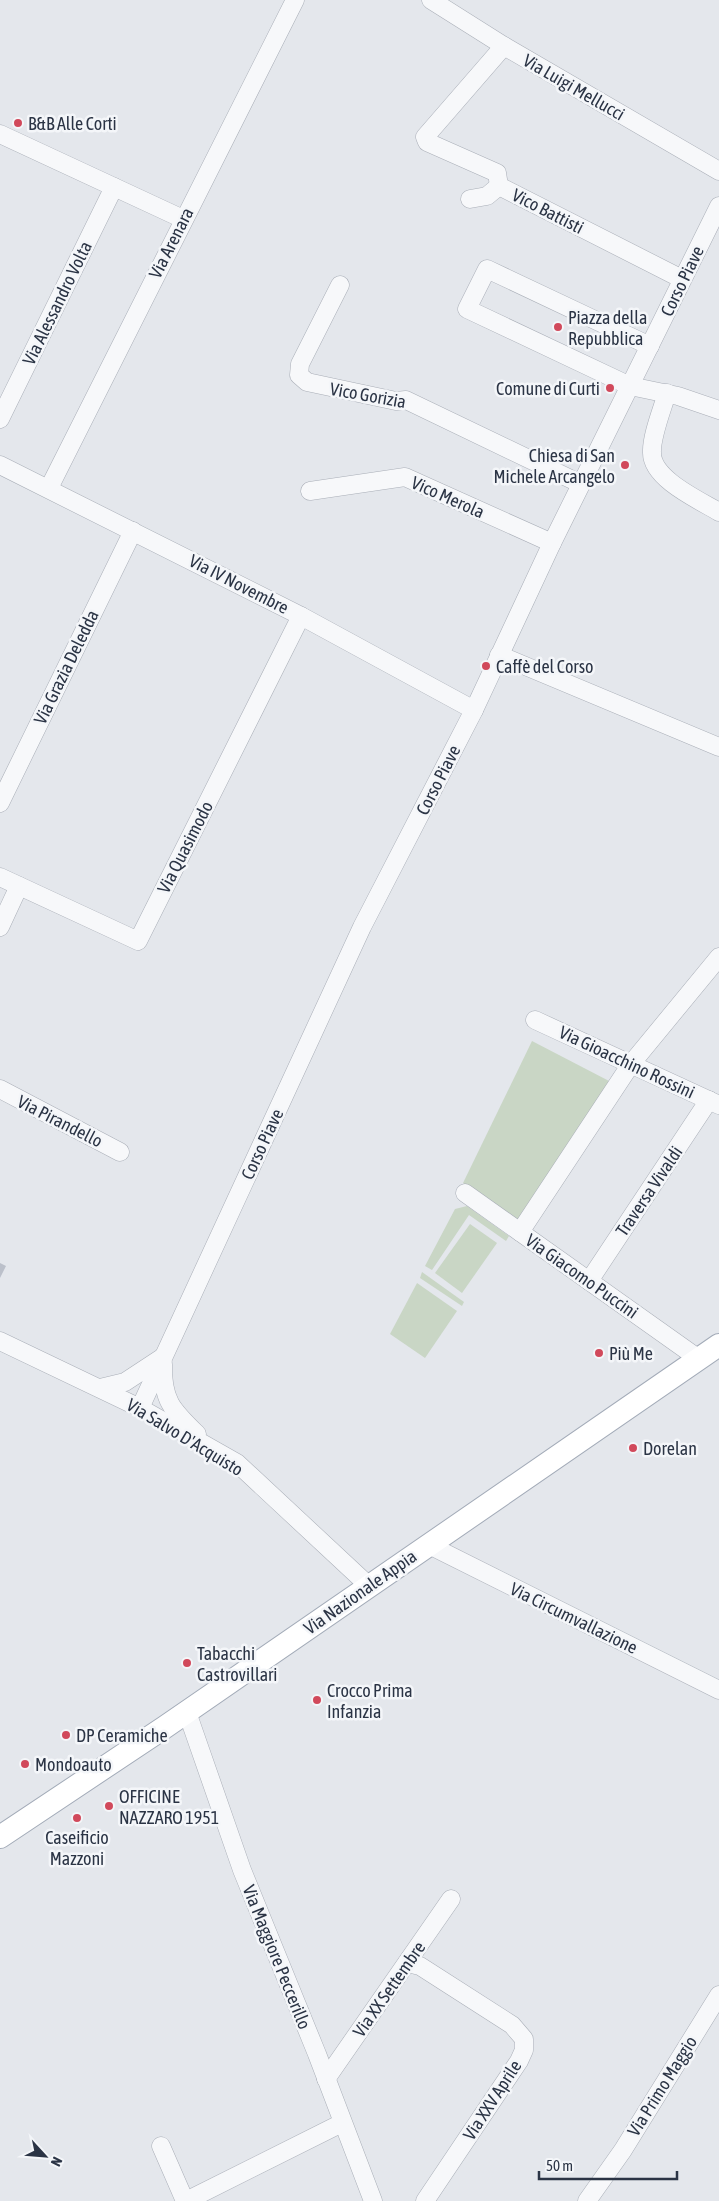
<svg xmlns="http://www.w3.org/2000/svg" width="719" height="2201" font-family="'Asap Condensed',sans-serif">
<style>
.green{fill:#c9d6c5}
.building{fill:#bbc0ca;filter:url(#shadow)}
.lines{fill:none;stroke-linecap:round;stroke-linejoin:round}
.minor-casing{stroke:#a9aeb7;stroke-width:19}
.major-casing{stroke:#a3abb8;stroke-width:24}
.minor{stroke:#f7f8fa;stroke-width:18}
.major{stroke:#fff;stroke-width:22}
.poi-dot{fill:#d1495b;stroke:#f4f6f9;stroke-width:2}
.labels{text-anchor:middle;dominant-baseline:central;stroke-width:5;stroke-linejoin:round;paint-order:stroke}
.street-label{font-size:18px;fill:#2b3445;stroke:#f4f6f9}
.poi-label{font-size:18px;fill:#2b3445;stroke:#f4f6f9;text-anchor:start}
</style>
<defs>
<filter id="shadow"><feDropShadow dx="-4.5" dy="4.5" stdDeviation="0" flood-color="#0004"/></filter>
</defs>
<rect width="100%" height="100%" fill="#e4e7ec"/>
<g class="green">
<polygon points="532,1041 611,1082 517,1221 463,1183"/>
<polygon points="467,1206 509,1236 506,1241 469,1215 432,1270 425,1266 455,1209"/>
<polygon points="470,1224 497,1243 462,1293 435,1273"/>
<polygon points="422,1272 464,1302 462,1306 420,1278"/>
<polygon points="417,1283 457,1311 425,1358 390,1334"/>
</g>
<polygon class="building" points="0,1263 6,1266 0,1278"/>
<g class="lines">
<defs>
<g id="minor">
<polyline points="431,0 504,46 719,171"/>
<polyline points="504,46 425,137 427,142 497,173 499,186 682,279"/>
<polyline points="0,134 183,219"/>
<polyline points="470,199 487,196 499,186"/>
<polyline points="340,285 300,364 299,375 307,382 396,401 406,400 581,484"/>
<polyline points="650,346 487,269 467,309 630,386 678,396 719,410"/>
<path d="M667 393C662 410 651 437 652 453 652 479 699 500 719 512"/>
<polyline points="0,419 114,187"/>
<polyline points="0,465 301,616 474,710"/>
<polyline points="49,488 295,0"/>
<polyline points="310,491 405,477 552,543"/>
<polyline points="499,655 719,747"/>
<polyline points="0,803 133,531"/>
<polyline points="0,877 138,941 301,616"/>
<polyline points="0,927 19,886"/>
<polyline points="535,1020 719,1105"/>
<polyline points="0,1089 120,1152"/>
<polyline points="465,1193 699,1359"/>
<polyline points="520,1232 631,1064 719,957"/>
<polyline points="589,1281 709,1100"/>
<polyline points="0,1341 140,1408 237,1463 369,1586"/>
<path d="M163 1364C162 1400 172 1410 197 1434"/>
<polyline points="100,1388 125,1382 163,1357"/>
<polyline points="140,1408 362,927 474,710 552,543 719,206"/>
<polyline points="429,1545 719,1690"/>
<polyline points="187,1712 242,1870 317,2054 373,2201"/>
<polyline points="407,1963 420,1966 512,2025 524,2039 524,2050 519,2061 425,2201"/>
<polyline points="326,2079 451,1899"/>
<polyline points="161,2146 185,2201"/>
<polyline points="186,2201 342,2123"/>
<polyline points="587,2201 623,2150 719,1995"/>
</g>
<polyline id="major" points="0,1837 165,1727 719,1345"/>
</defs>
<use href="#minor" class="minor-casing"/>
<use href="#major" class="major-casing"/>
<use href="#minor" class="minor"/>
<use href="#major" class="major"/>
</g>
<g class="poi-dot">
<circle cx="18" cy="123" r="5"/>
<circle cx="558" cy="327" r="5"/>
<circle cx="610" cy="388" r="5"/>
<circle cx="625" cy="465" r="5"/>
<circle cx="486" cy="666" r="5"/>
<circle cx="599" cy="1353" r="5"/>
<circle cx="633" cy="1448" r="5"/>
<circle cx="187" cy="1663" r="5"/>
<circle cx="317" cy="1700" r="5"/>
<circle cx="66" cy="1735" r="5"/>
<circle cx="25" cy="1764" r="5"/>
<circle cx="109" cy="1806" r="5"/>
<circle cx="77" cy="1818" r="5"/>
</g>
<g class="labels">
<g class="street-label">
<text transform="translate(574 87) rotate(30)">Via Luigi Mellucci</text>
<text transform="translate(548 211) rotate(27)">Vico Battisti</text>
<text transform="translate(171 243) rotate(-63)">Via Arenara</text>
<text transform="translate(682 281) rotate(-64)">Corso Piave</text>
<text transform="translate(57 303) rotate(-64)">Via Alessandro Volta</text>
<text transform="translate(368 395) rotate(10)">Vico Gorizia</text>
<text transform="translate(448 497) rotate(24)">Vico Merola</text>
<text transform="translate(239 584) rotate(27)">Via IV Novembre</text>
<text transform="translate(66 667) rotate(-64)">Via Grazia Deledda</text>
<text transform="translate(438 780) rotate(-63)">Corso Piave</text>
<text transform="translate(185 847) rotate(-63)">Via Quasimodo</text>
<text transform="translate(627 1062) rotate(25)">Via Gioacchino Rossini</text>
<text transform="translate(60 1121) rotate(27)">Via Pirandello</text>
<text transform="translate(262 1144) rotate(-65)">Corso Piave</text>
<text transform="translate(649 1191) rotate(-56)">Traversa Vivaldi</text>
<text transform="translate(582 1276) rotate(35)">Via Giacomo Puccini</text>
<text transform="translate(185 1437) rotate(31)">Via Salvo D'Acquisto</text>
<text transform="translate(360 1592) rotate(-35)">Via Nazionale Appia</text>
<text transform="translate(574 1618) rotate(26)">Via Circumvallazione</text>
<text transform="translate(277 1957) rotate(68)">Via Maggiore Peccerillo</text>
<text transform="translate(389 1989) rotate(-55)">Via XX Settembre</text>
<text transform="translate(662 2086) rotate(-58)">Via Primo Maggio</text>
<text transform="translate(492 2100) rotate(-57)">Via XXV Aprile</text>
</g>
<g class="poi-label">
<text x="28" y="123">B&amp;B Alle Corti</text>
<text x="568" y="317">Piazza della<tspan x="568" dy="21">Repubblica</tspan></text>
<text x="600" y="388" text-anchor="end">Comune di Curti</text>
<text x="615" y="455" text-anchor="end">Chiesa di San<tspan x="615" dy="21">Michele Arcangelo</tspan></text>
<text x="496" y="666">Caffè del Corso</text>
<text x="609" y="1353">Più Me</text>
<text x="643" y="1448">Dorelan</text>
<text x="197" y="1653">Tabacchi<tspan x="197" dy="21">Castrovillari</tspan></text>
<text x="327" y="1690">Crocco Prima<tspan x="327" dy="21">Infanzia</tspan></text>
<text x="76" y="1735">DP Ceramiche</text>
<text x="35" y="1764">Mondoauto</text>
<text x="119" y="1796">OFFICINE<tspan x="119" dy="21">NAZZARO 1951</tspan></text>
<text x="77" y="1837" text-anchor="middle">Caseificio<tspan x="77" dy="21">Mazzoni</tspan></text>
</g>
</g>
<g transform="translate(45 2156) rotate(116)" stroke="#f4f6f9" stroke-width="4" paint-order="stroke">
<path d="M0-4L9 19L0 12L-9 19Z" fill="#2b3445"/>
<text y="-8" font-size="14" font-weight="bold" text-anchor="middle" fill="#2b3445">N</text>
</g>
<path d="M539 2171v8h138v-8" fill="none" stroke="#2b3445" stroke-width="2.5"/>
<text x="546" y="2171" font-size="15" fill="#2b3445" stroke="#f4f6f9" stroke-width="4" paint-order="stroke">50 m</text>
</svg>
